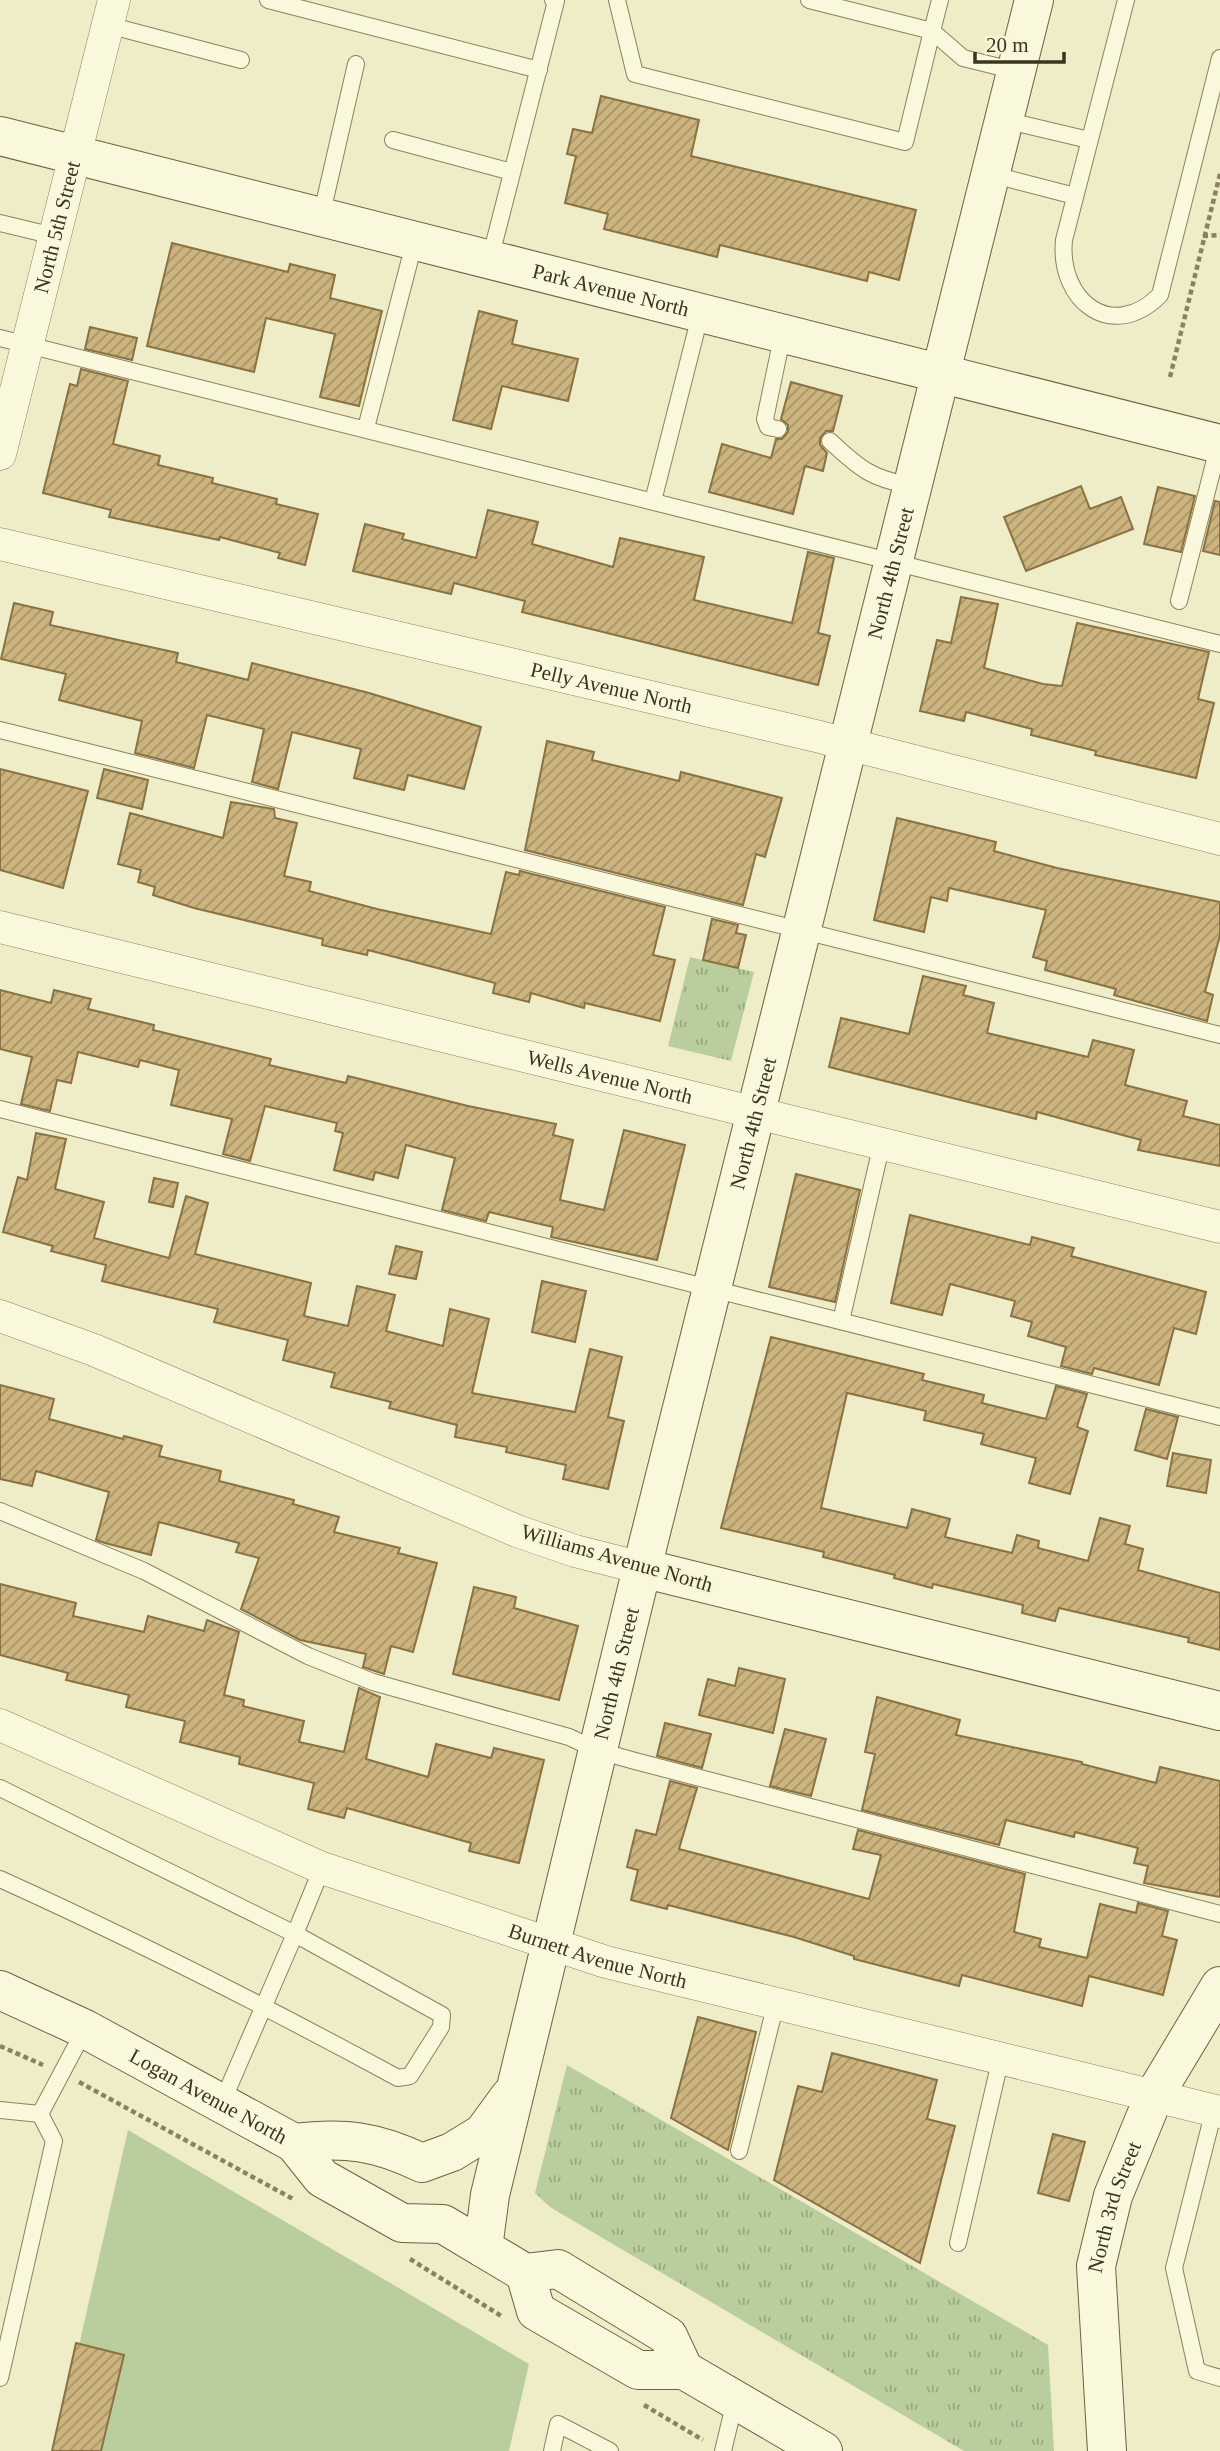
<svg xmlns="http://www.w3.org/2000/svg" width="1220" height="2451" font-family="Georgia,serif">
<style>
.grass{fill:url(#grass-tufts)}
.garden{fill:#bacd9c}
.building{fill:url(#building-hatch);stroke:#8a7243;stroke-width:2}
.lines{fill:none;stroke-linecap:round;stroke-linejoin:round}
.lane-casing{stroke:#8b825d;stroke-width:18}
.street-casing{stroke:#8b825d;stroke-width:33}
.secondary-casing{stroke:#6d6240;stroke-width:40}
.path{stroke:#8b825d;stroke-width:4.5;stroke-dasharray:5 3.5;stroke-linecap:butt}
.lane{stroke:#f9f8dc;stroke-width:16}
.street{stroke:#f9f8dc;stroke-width:32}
.secondary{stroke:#f9f8dc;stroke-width:38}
.labels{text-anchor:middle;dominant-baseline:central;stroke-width:5;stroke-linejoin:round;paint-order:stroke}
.street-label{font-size:21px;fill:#3b3520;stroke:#f6f5d8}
</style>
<defs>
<pattern id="grass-tufts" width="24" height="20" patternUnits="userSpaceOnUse" patternTransform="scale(1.75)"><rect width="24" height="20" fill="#bacd9c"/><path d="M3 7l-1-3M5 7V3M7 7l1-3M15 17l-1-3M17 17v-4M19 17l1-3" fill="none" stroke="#98a77f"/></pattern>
<pattern id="building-hatch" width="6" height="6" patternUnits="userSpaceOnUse" patternTransform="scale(1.75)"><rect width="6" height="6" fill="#ccb47f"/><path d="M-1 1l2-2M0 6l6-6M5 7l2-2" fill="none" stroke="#a79368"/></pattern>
</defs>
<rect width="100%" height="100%" fill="#eeedc8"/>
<g class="grass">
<polygon points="690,957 754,972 731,1061 668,1046"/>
<polygon points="567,2065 1048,2345 1054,2451 964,2451 550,2207 535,2193"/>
</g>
<polygon class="garden" points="128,2130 529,2364 509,2451 55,2451"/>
<g class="building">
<polygon points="601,96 699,120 691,156 916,210 899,280 869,272 867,281 720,245 717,257 604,229 608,214 565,203 576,156 567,154 573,129 592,133"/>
<polygon points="172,243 288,272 290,264 335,275 330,298 382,311 359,406 320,397 335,334 266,318 254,372 147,346"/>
<polygon points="479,311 517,321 512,344 578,359 568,401 502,386 491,429 453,420"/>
<polygon points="90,327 137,338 132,360 85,349"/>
<polygon points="81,369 128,381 113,444 160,456 158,465 213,478 212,483 277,499 276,504 318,514 305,565 278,558 280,553 220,537 219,540 109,517 111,510 43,493 70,384 77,386"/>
<polygon points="791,382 842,396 833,431 826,431 820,438 820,445 827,453 823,471 805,466 793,514 709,492 722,444 771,458 776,439 782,439 788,432 788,425 781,419"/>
<polygon points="1081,486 1090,509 1121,497 1133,529 1026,571 1004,517"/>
<polygon points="1158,487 1195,496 1181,552 1144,544"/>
<polygon points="1215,501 1220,502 1220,555 1203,551"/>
<polygon points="488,510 538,522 532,544 613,567 620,538 704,557 694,600 792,623 808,552 834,558 818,633 830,636 818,685 522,612 525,601 454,583 451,594 353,571 365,524 404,534 402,539 476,558"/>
<polygon points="961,597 998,604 984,668 1043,684 1062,686 1077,623 1209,652 1198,699 1214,703 1196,778 1095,755 1096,751 1031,735 1032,729 966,712 964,721 920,711 937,640 951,643"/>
<polygon points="14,603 53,612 50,625 178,653 176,662 248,680 252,663 369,693 481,727 464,789 408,775 404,790 354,778 361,749 292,732 278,789 252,782 264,729 207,715 194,768 135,753 142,721 59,700 66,674 1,659"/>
<polygon points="547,741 594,752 592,760 679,781 681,772 782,798 765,857 756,854 743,905 525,850"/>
<polygon points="0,769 88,791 63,888 0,870"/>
<polygon points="104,769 148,780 142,809 97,798"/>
<polygon points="231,802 274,809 275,818 297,823 284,876 311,882 309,891 377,909 491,934 506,872 519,875 520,871 665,907 653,955 675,960 660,1021 585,1003 584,1008 531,993 529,1002 493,993 495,983 368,950 367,955 322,945 323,939 194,908 153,895 155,887 138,882 141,870 118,864 130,813 223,838"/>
<polygon points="897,818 996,842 994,851 1057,868 1220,902 1220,935 1205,992 1213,995 1207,1021 1114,995 1116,989 1045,970 1047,961 1033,957 1046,910 949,888 947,901 931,897 924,932 874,920"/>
<polygon points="712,919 738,925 736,933 746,935 738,968 703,960"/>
<polygon points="923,976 966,986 963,995 994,1003 987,1033 1088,1057 1093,1040 1134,1050 1125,1085 1187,1101 1183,1116 1220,1125 1220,1166 1138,1150 1141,1140 1037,1112 1036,1119 829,1067 841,1018 909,1034"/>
<polygon points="0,990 51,1003 54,990 91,999 88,1009 154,1025 153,1030 271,1059 269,1065 346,1083 348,1076 468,1106 556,1124 553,1135 573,1140 560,1200 604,1210 624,1130 685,1145 657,1260 551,1237 553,1227 489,1212 486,1221 442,1210 455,1158 406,1145 398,1178 375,1172 373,1180 334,1170 343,1133 335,1131 337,1123 265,1106 250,1161 223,1154 232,1119 171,1105 179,1070 140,1060 138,1067 78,1052 71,1083 57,1080 50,1111 21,1104 32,1057 0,1049"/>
<polygon points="36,1133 66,1139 55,1189 104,1202 94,1238 169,1258 186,1196 208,1203 195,1254 311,1283 304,1316 348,1326 357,1286 395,1295 386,1331 443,1346 450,1309 489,1319 472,1393 575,1412 590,1349 622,1357 608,1417 624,1421 608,1489 563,1479 566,1465 506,1452 507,1447 455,1437 457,1425 389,1408 391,1402 331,1387 335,1373 283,1360 288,1340 214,1322 218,1309 102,1281 106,1265 51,1251 53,1246 3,1232 18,1177 27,1180"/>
<polygon points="796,1174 860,1190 835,1302 769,1287"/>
<polygon points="154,1178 178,1183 173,1207 149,1202"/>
<polygon points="910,1215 1030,1245 1032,1237 1074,1248 1071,1256 1206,1292 1196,1334 1174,1328 1159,1385 1094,1368 1092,1374 1061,1366 1066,1347 1028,1336 1032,1322 1011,1316 1015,1301 950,1284 942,1315 891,1303"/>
<polygon points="396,1246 422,1252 416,1279 389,1274"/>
<polygon points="542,1281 586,1291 575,1342 532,1332"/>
<polygon points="771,1337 924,1374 922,1380 984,1395 982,1403 1046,1419 1056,1386 1087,1394 1077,1427 1088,1431 1070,1494 1029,1483 1036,1458 981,1444 984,1434 924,1420 926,1411 847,1393 821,1508 907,1528 912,1509 950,1519 945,1537 1012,1553 1017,1535 1039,1541 1038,1548 1088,1561 1100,1518 1130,1526 1125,1544 1143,1549 1138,1570 1220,1593 1220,1650 1188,1642 1189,1638 1059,1608 1055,1621 1022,1613 1023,1605 933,1584 932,1588 894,1578 895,1575 823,1557 824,1552 721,1528"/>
<polygon points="0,1385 54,1399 49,1419 123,1439 124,1436 162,1446 159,1456 221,1471 219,1481 294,1500 293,1504 339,1517 334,1532 400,1548 398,1553 437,1563 413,1652 391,1646 384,1674 363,1667 366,1654 300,1640 241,1609 259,1558 236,1552 239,1543 159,1522 151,1555 105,1543 96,1540 109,1492 36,1471 32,1486 0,1479"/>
<polygon points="1146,1409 1178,1417 1167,1459 1135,1450"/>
<polygon points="1173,1453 1211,1460 1206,1493 1167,1486"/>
<polygon points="0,1584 76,1603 73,1616 144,1632 148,1616 204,1631 207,1620 239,1632 224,1695 244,1700 243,1706 304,1721 299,1742 344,1752 359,1688 380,1697 366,1759 428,1777 436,1744 491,1758 494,1748 544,1760 519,1863 469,1851 471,1843 347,1808 344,1818 308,1809 314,1783 239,1764 240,1757 180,1742 185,1721 126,1707 129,1695 66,1680 68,1673 0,1655"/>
<polygon points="474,1587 516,1597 514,1608 578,1626 559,1700 453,1674"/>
<polygon points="739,1668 785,1679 773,1733 699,1715 708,1679 735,1686"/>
<polygon points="877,1697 960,1720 956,1735 1082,1762 1082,1764 1156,1783 1160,1767 1220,1781 1220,1897 1144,1883 1148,1866 1134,1863 1138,1848 1075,1832 1074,1837 1006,1820 999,1845 862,1810 875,1754 865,1752"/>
<polygon points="665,1723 711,1734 702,1768 657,1756"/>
<polygon points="785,1729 826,1739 811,1796 770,1786"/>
<polygon points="670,1781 697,1788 679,1849 869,1899 881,1855 853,1849 858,1830 1025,1874 1014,1932 1041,1939 1039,1947 1087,1958 1100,1904 1136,1913 1138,1903 1168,1911 1162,1936 1177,1940 1163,1995 1089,1976 1082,2006 962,1975 959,1986 854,1959 854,1956 794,1937 668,1905 667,1909 631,1900 638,1870 627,1867 636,1830 656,1835"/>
<polygon points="698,2017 756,2032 728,2150 671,2118"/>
<polygon points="832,2053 937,2080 927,2119 955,2126 920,2263 774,2180 798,2086 822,2092"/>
<polygon points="1053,2134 1085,2142 1069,2201 1038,2193"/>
<polygon points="76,2343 124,2355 101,2451 52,2451"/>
</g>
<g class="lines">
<defs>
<g id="lane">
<polyline points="268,0 539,70"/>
<polyline points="617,0 635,74 905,142 932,31 963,58 1016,71"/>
<polyline points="809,0 932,31 940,0"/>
<path d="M1126 0 1064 240C1058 301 1112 343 1160 295L1220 58"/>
<polyline points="108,25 241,60"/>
<polyline points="1004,120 1089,140"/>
<polyline points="393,140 512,172"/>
<polyline points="990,174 1075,196"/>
<polyline points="321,217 356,64"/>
<polyline points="0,223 54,236"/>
<polyline points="490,259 556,1 553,0"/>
<polyline points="0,338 1220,644"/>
<polyline points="366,428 415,240"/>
<polyline points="778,429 768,427 765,419 783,333"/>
<path d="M830 441C860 469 872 479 912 486"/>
<polyline points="653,501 701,312"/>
<polyline points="1179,601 1219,444"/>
<polyline points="0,730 1220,1035"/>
<polyline points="0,1109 1220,1417"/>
<polyline points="841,1321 882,1143"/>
<polyline points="0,1511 144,1571 308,1656 373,1682 569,1737 599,1751 635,1761 1220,1914"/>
<polyline points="0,1788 295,1934 221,2105"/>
<path d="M0 1879C135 1940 267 2007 398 2078L410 2076 441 2027 442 2015 295 1934 322 1868"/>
<polyline points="0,2110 40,2114 54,2141 0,2378"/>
<polyline points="1214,2110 1174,2268 1197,2371 1220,2378"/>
<polyline points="40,2114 85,2029"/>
<polyline points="739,2151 776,2003"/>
<polyline points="958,2243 1001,2057"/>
<polyline points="552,2451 558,2424 610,2451"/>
<polyline points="723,2451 735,2401"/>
</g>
<g id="street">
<path id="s1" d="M0 454 114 0"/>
<path id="s2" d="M0 544 816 736 1220 839"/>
<path id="s3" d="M0 927 1220 1227"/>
<polyline points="0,1316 94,1350 517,1531 575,1551 642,1568"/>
<path id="s4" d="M0 1725 322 1868 606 1962 1220 2112"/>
</g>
<g id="secondary">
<path id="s5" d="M0 136 1220 444"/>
<polyline points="642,1568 1220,1711"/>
<path id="s6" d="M0 1990 85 2029 294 2143 322 2178 402 2223 443 2224 525 2273 558 2269 668 2336 684 2370"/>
<path d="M294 2143C345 2137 376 2141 422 2163L452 2152 483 2133 510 2096"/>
<path id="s7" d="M483 2248 490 2195 642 1568 1034 0"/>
<polyline points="525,2273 536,2311 638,2370 684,2370 823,2451"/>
<path id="s8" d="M1107 2451 1096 2266 1113 2196 1154 2096 1220 1986"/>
</g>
</defs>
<use href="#lane" class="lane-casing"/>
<use href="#street" class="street-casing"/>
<use href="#secondary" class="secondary-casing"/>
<g class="path">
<polyline points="1203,236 1220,235"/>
<polyline points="1170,377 1220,174"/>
<polyline points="0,2046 43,2065"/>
<polyline points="79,2082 293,2199"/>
<polyline points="410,2259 503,2317"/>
<polyline points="644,2405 703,2440"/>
</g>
<use href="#lane" class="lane"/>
<use href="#street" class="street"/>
<use href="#secondary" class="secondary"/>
</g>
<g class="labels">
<g class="street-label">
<text stroke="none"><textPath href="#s1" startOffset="234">North 5th Street</textPath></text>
<text stroke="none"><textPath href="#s5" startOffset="630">Park Avenue North</textPath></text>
<text stroke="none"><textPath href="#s7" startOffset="1724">North 4th Street</textPath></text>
<text stroke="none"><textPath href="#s2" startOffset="628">Pelly Avenue North</textPath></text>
<text stroke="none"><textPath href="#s3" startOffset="628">Wells Avenue North</textPath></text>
<text stroke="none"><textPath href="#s7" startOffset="1157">North 4th Street</textPath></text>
<text transform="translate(617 1558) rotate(16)">Williams Avenue North</text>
<text stroke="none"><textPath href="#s7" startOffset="590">North 4th Street</textPath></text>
<text stroke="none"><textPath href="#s4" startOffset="642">Burnett Avenue North</textPath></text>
<text stroke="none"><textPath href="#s6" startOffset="234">Logan Avenue North</textPath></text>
<text stroke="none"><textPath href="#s8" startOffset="247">North 3rd Street</textPath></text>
</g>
</g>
<path d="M975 52v10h89v-10" fill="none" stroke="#3b3520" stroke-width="3.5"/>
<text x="986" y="52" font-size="21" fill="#3b3520" stroke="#f6f5d8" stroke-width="5" paint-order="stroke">20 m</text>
</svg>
